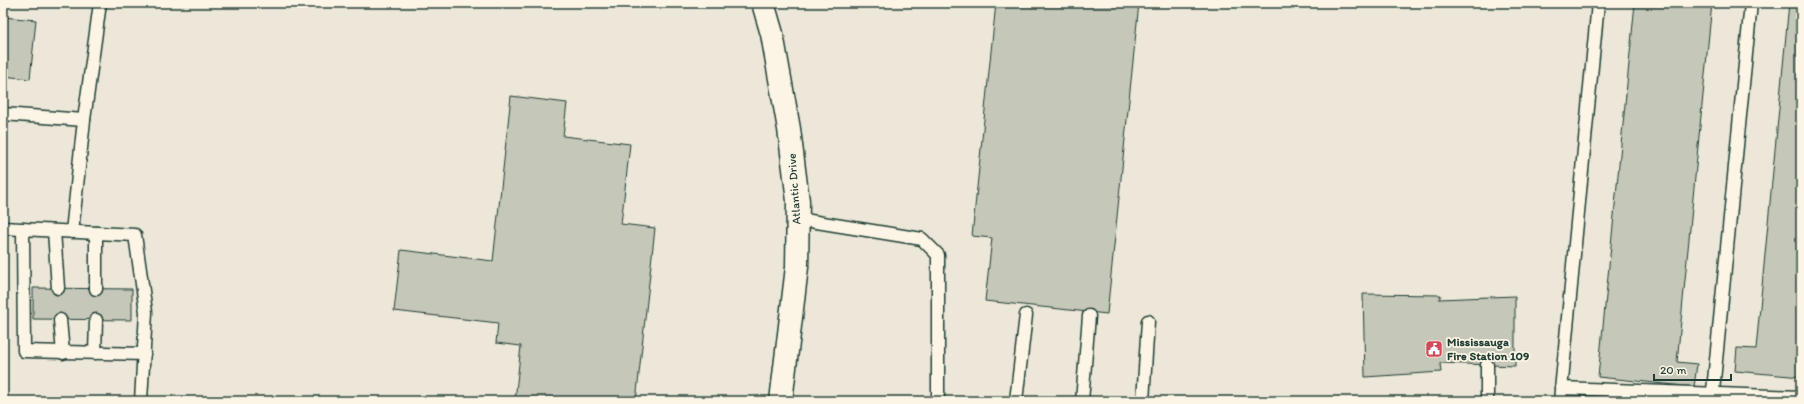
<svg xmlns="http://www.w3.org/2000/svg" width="1804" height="404" font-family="Itim,sans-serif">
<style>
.built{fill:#ece7d8}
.building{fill:#c5c7b9;stroke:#1f3d34}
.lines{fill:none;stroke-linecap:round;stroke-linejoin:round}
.lane-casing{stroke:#1f3d34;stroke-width:15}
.street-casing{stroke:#1f3d34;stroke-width:25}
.lane{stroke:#fcf5e5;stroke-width:12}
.street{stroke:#fcf5e5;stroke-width:22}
.labels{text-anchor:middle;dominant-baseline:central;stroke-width:3.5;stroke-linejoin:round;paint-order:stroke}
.street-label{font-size:12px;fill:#1f3d34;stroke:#fcf5e5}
.poi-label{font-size:12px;font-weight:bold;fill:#1f3d34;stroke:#fcf5e5;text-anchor:start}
</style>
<rect width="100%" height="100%" fill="#fcf5e5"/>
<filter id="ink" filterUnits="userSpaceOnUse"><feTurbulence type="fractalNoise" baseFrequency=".025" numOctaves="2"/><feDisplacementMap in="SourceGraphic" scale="8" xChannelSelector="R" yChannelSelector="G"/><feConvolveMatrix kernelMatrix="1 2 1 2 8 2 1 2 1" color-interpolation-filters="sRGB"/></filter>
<g filter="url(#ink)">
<rect class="built" x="3" y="3" width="1798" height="398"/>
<g class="building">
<polygon points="996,3 1139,3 1107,314 985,301 992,238 972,236"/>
<polygon points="1635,3 1712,3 1677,362 1697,364 1694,387 1598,377"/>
<polygon points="1789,3 1801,3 1801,377 1735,371 1737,348 1756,349"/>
<polygon points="3,17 36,20 30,79 3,76"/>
<polygon points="511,96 567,103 563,136 630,144 621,224 655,228 636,401 515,400 521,346 496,343 498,323 394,311 401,250 493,261"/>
<polygon points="33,288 132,289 132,320 33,319"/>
<polygon points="1363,294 1441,295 1439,299 1515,296 1515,366 1440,363 1441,372 1365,377"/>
</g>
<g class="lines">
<defs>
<g id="lane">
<polyline points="3,114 84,120 72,232"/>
<polyline points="84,120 100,3"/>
<polyline points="798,219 922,239 938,255 938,401"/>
<polyline points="3,228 135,235 146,312 141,401"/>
<polyline points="23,229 24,351 144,354"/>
<polyline points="54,231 58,288"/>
<polyline points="96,289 96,233"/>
<polyline points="60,320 63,353"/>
<polyline points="95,353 96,320"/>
<polyline points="1561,388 1801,397"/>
<polyline points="1016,401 1026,315"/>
<polyline points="1082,401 1089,316"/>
<polyline points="1143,401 1148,321"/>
<polyline points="1487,401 1487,365"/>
<polyline points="1560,401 1598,3"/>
<polyline points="1712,401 1751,3"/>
</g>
<polyline id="street" points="763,3 772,34 789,129 798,201 797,267 781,401"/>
</defs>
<use href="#lane" class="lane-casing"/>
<use href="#street" class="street-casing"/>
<use href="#lane" class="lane"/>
<use href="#street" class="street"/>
</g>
</g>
<defs>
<symbol id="civic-square" viewBox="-11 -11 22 22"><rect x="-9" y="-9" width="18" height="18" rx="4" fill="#d1495b" stroke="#fcf5e5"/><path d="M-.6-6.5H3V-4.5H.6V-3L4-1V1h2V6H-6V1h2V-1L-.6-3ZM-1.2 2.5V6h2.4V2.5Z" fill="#fff"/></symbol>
</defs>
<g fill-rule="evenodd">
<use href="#civic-square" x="1424" y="339" width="20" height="20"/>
</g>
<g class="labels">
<g class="street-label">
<text transform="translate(794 189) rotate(-94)">Atlantic Drive</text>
</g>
<g class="poi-label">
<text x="1447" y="342">Mississauga<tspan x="1447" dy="14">Fire Station 109</tspan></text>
</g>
</g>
<rect width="1804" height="404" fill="none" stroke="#fcf5e5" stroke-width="16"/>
<rect x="8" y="8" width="1788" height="388" fill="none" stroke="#1f3d34" stroke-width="1.5" filter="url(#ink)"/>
<path d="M1654 374v6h77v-6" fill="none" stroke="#1f3d34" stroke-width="2"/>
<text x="1660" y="374" font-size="12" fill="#1f3d34" stroke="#fcf5e5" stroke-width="3" paint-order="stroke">20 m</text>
</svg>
